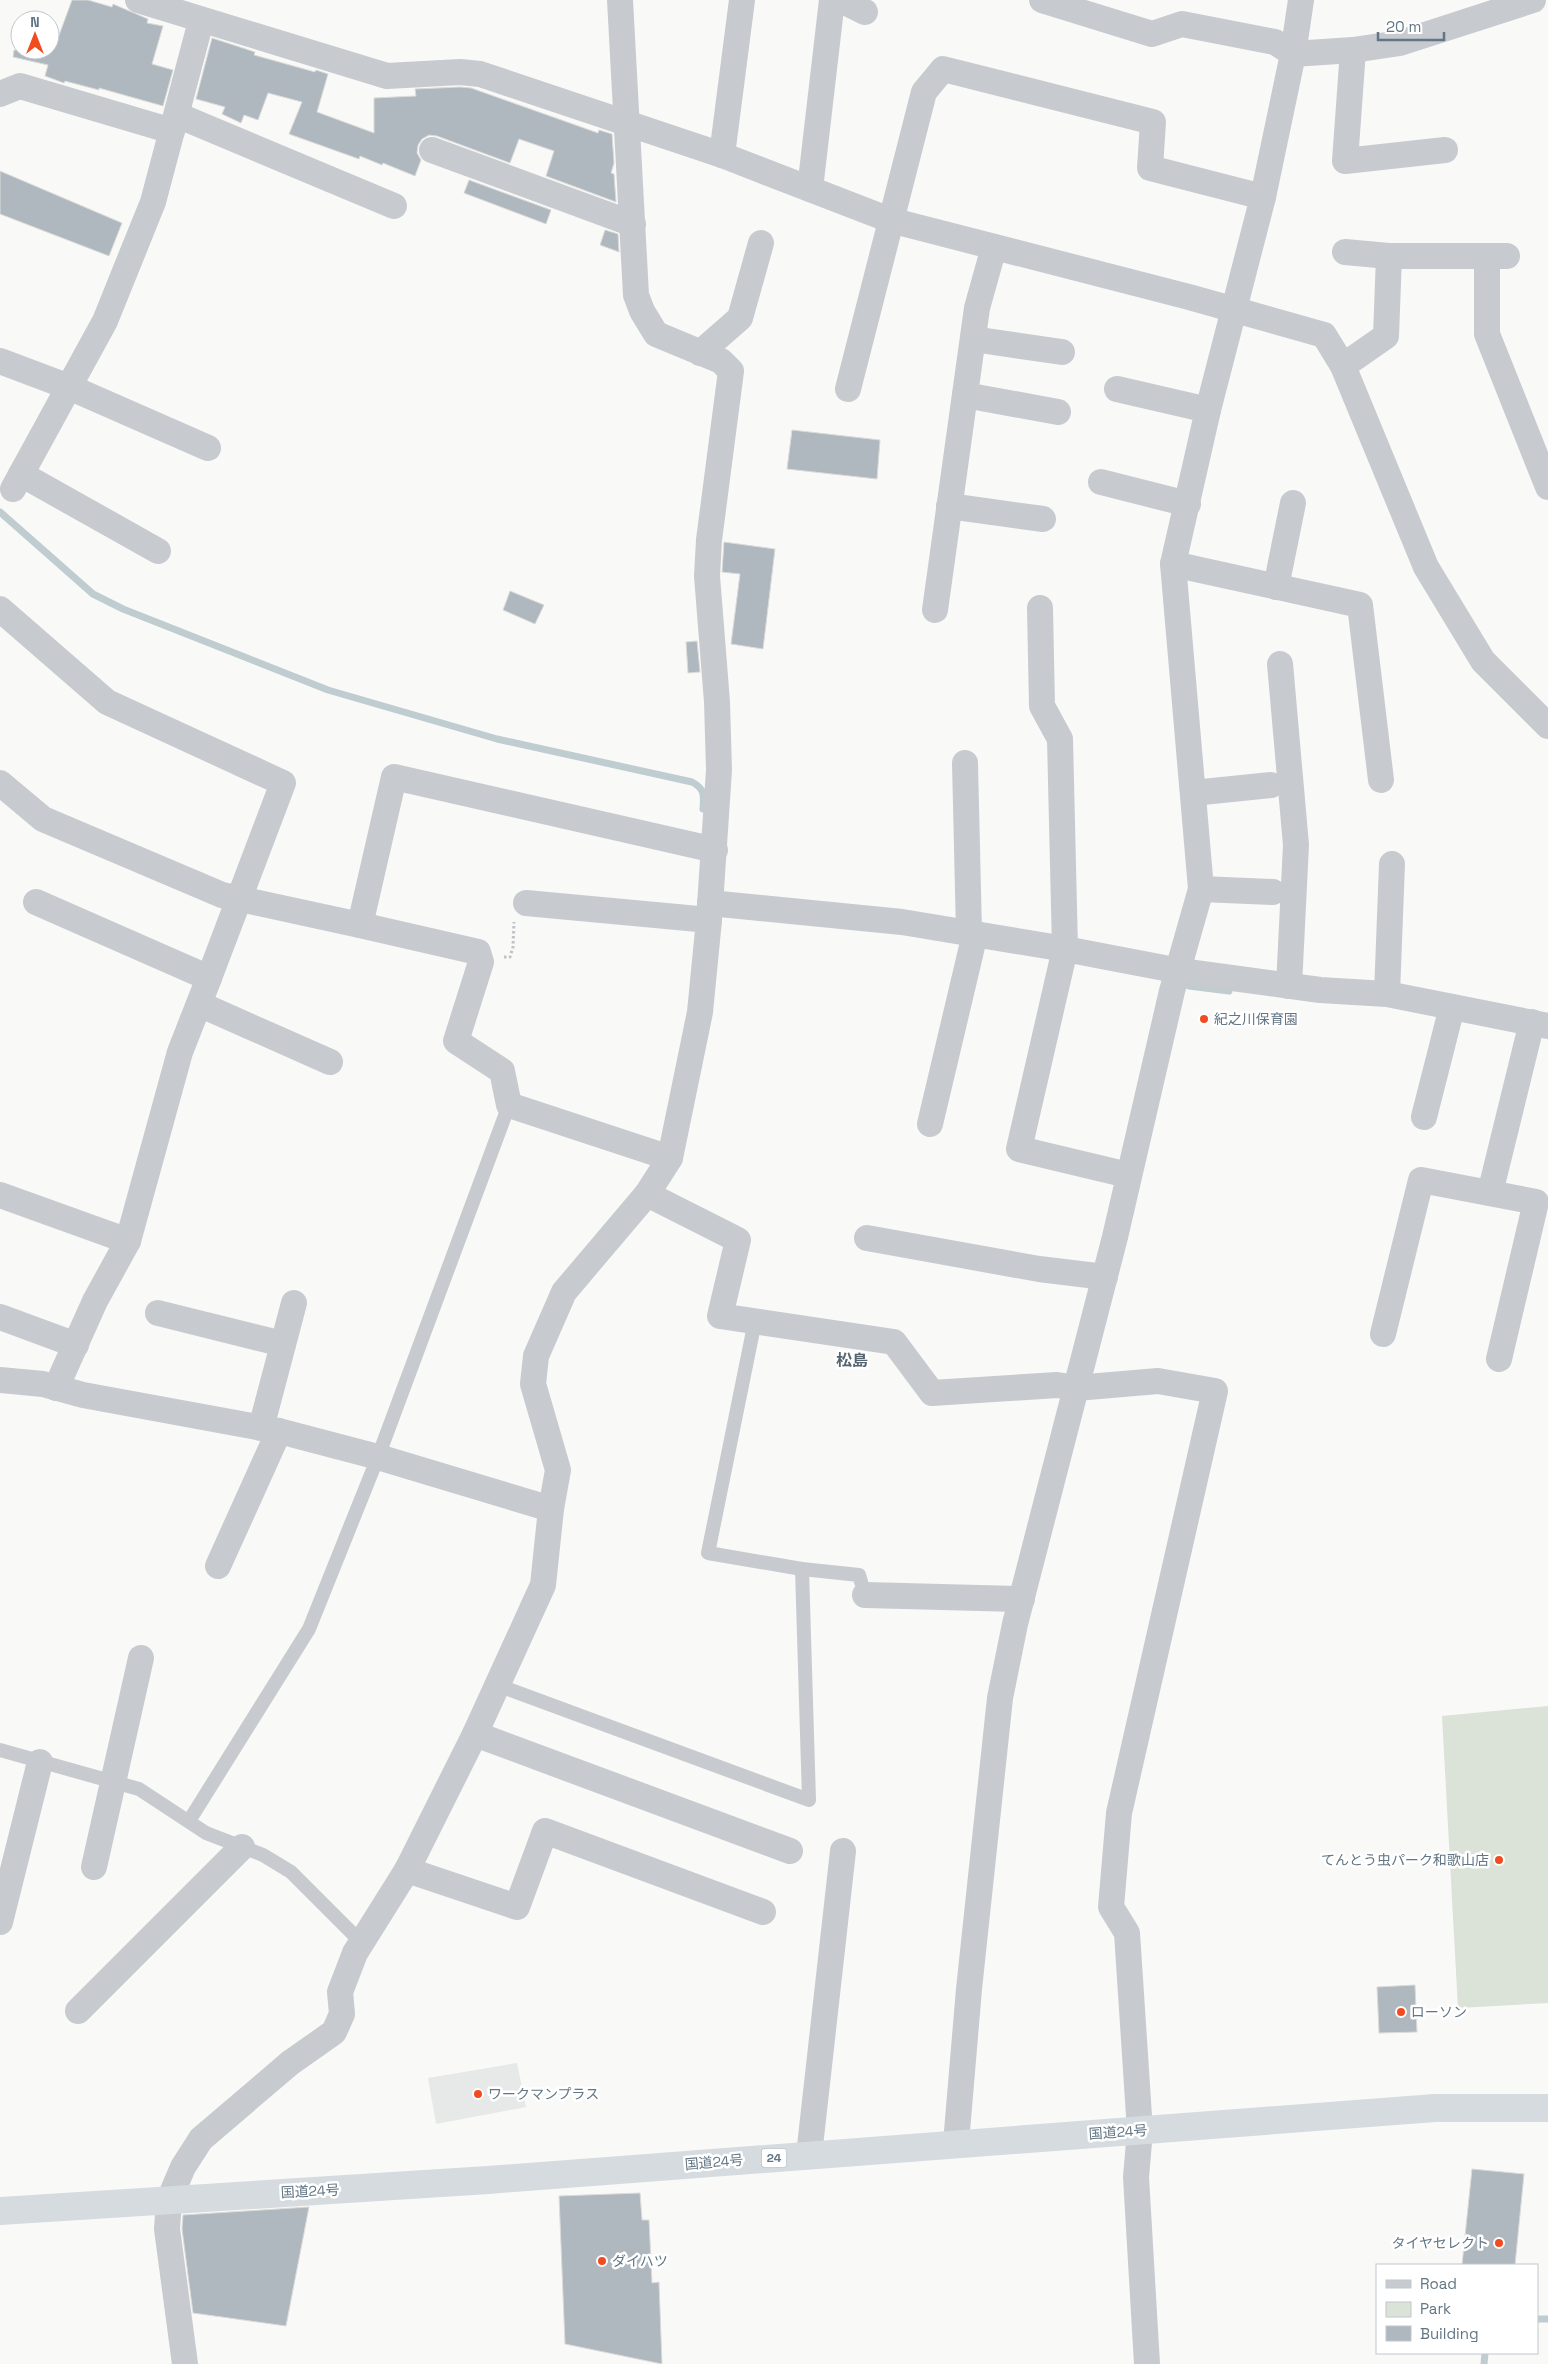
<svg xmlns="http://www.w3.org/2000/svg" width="1548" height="2364" font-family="'Space Grotesk','Noto Sans JP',sans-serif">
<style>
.built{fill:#e7e8e8}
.green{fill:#dbe2d7}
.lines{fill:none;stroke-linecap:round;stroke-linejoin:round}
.stream{stroke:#bfccd0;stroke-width:7}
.building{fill:#afb8be;stroke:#dbdbd9}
.path{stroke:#c0c3c5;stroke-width:3;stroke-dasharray:2.5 2.5;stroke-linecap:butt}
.lane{stroke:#c7cbcf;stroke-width:14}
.street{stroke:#c7cbcf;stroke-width:26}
.highway{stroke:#d6dbdf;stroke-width:28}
.poi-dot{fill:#f14c20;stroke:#fff;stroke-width:2}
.labels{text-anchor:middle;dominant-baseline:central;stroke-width:5;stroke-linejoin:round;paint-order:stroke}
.shield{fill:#fff;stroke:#919fa9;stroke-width:1}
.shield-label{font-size:12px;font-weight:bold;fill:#627684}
.poi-label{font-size:14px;fill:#627684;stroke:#fff;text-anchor:start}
.street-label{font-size:14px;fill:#627684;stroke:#fff}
.quarter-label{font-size:16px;font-weight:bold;fill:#55646f;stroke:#fff}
</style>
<rect width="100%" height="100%" fill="#f9f9f7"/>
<polygon class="built" points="517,2063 526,2107 436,2124 428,2078"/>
<polygon class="green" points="1548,1706 1548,2003 1458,2008 1442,1716"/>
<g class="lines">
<g class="stream">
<path d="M0 512 93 594 123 609 328 690 497 739 692 782C705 789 704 795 703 809"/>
<polyline points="1189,986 1229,991"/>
<polyline points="1537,2319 1548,2319"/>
<polyline points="1484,2364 1485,2353"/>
</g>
</g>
<g class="building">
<polygon points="72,0 88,0 112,7 113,4 148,19 147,23 163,26 152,64 173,70 163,106 99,88 99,90 65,81 64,83 45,76 48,65 13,57 14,50 50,50 50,36 58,38"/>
<polygon points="212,38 255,52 254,55 315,72 316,70 328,74 317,112 374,133 374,98 416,96 415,89 460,87 471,88 598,133 599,130 612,134 614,163 611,173 614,174 616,202 546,176 554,151 519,139 510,163 437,136 429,135 422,139 418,145 417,153 421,160 415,176 383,163 382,165 360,156 359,159 289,134 302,102 268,93 258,120 244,115 241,123 222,114 225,107 196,99"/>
<polygon points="0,171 122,223 109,256 0,214"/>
<polygon points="469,180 551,210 546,224 464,193"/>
<polygon points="605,230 618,234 619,252 600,245"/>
<polygon points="792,430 880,440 877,479 787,469"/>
<polygon points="724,542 775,549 763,649 731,644 740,574 722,572"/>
<polygon points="510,591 544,605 535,624 503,610"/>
<polygon points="697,641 700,672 688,673 686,642"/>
<polygon points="1415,1985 1417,2032 1379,2033 1377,1987"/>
<polygon points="1472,2169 1524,2174 1515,2265 1462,2265"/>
<polygon points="640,2193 642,2220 649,2220 652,2283 659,2282 662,2364 565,2344 559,2196"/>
<polygon points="309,2207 286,2326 193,2313 182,2229 183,2215"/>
</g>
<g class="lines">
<polyline class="path" points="504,957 510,957 513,947 514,922"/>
<g class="lane">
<polyline points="755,1321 708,1553 802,1569 859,1575 865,1595"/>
<polyline points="497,1685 809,1800 802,1569"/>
<polyline points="0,1750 139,1789 206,1833 263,1855 291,1872 362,1943"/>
<polyline points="189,1821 309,1629 378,1457 509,1105"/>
</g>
<g class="street">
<polyline points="138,0 387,76 460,72 480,74 722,155 890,220 1189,297 1324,335 1343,366 1426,567 1483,661 1548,726"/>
<polyline points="841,0 865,12"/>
<polyline points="1042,0 1152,34 1182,24 1275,42 1293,54 1353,50 1400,43 1533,0"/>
<polyline points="1353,50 1345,161 1445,150"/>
<polyline points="0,94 20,86 172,131"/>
<polyline points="177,115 394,206"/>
<polyline points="432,150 633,224"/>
<polyline points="722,155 742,0"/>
<polyline points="810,189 832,0"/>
<polyline points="1345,252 1389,256 1507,256"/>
<polyline points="1487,256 1487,334 1548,487"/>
<polyline points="973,339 1062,352"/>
<polyline points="700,353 740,318 761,243"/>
<polyline points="0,361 69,387 208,448"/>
<polyline points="1343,366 1386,336 1389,256"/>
<polyline points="848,389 924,92 943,69 1153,122 1150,168 1263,197"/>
<polyline points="1117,389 1208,410"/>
<polyline points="965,395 1058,412"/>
<polyline points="21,474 158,551"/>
<polyline points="1101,482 1188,504"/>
<polyline points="13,489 105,321 153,202 201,21"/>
<polyline points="949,506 1043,519"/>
<polyline points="1173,564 1360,605 1381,780"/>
<polyline points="1276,587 1293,503"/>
<polyline points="1040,608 1042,706 1060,739 1065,949 1019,1149 1128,1175"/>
<polyline points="0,609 107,702 283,783 209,978"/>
<polyline points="935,610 977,308 994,247"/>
<polyline points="1280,664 1296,845 1289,986"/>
<polyline points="965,763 969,933"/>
<polyline points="0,783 43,819 222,895 360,925 394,777 715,850"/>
<polyline points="1193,793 1271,785"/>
<polyline points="1201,889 1273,892"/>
<polyline points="36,902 209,978 180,1052 128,1241 95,1301 56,1388"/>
<polyline points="526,903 709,920"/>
<polyline points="710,903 902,922 1065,949 1180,971 1320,990 1387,994 1548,1026"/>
<polyline points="360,925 478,952 481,962 456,1041 502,1071 509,1105 670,1158"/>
<polyline points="1387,994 1392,864"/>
<polyline points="199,1004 330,1062"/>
<polyline points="1424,1117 1452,1007"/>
<polyline points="930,1124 975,934"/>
<polyline points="1490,1193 1532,1022"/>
<polyline points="647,1194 738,1240 720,1316 894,1342 932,1393 1057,1385 1076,1388 1158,1381 1215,1391 1119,1813 1111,1907 1127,1933 1140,2131 1136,2177 1147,2364"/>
<polyline points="0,1195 128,1241"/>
<polyline points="867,1238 1039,1269 1105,1277"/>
<polyline points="158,1313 283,1344"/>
<polyline points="0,1317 76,1345"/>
<polyline points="1383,1334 1421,1180 1536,1202 1499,1359"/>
<polyline points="0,1380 43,1384 83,1395 279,1431 378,1457 551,1509"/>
<polyline points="261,1428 294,1303"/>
<polyline points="218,1566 279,1431"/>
<polyline points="865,1595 1022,1599"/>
<polyline points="475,1734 790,1851"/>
<polyline points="94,1867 141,1658"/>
<polyline points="407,1870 517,1907 545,1831 763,1912"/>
<polyline points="0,1922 40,1762"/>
<polyline points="78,2011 242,1847"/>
<polyline points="956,2143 969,1989 1000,1698 1015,1624 1115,1237 1172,991 1201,889 1173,564 1208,410 1263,197 1293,54 1301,0"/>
<polyline points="809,2155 843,1851"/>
<polyline points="185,2364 167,2229 169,2200 183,2167 201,2139 290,2063 334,2032 342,2014 340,1992 355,1953 407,1870 475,1734 543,1585 551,1509 558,1470 533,1384 536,1356 564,1292 647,1194 670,1158 700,1012 709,920 719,770 717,702 707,576 709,540 731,371 721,361 656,334 642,311 636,295 620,0"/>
</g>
<polyline class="highway" points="0,2211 488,2180 1435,2108 1548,2108"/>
</g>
<g class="poi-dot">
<circle cx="1204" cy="1019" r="5"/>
<circle cx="1499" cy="1860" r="5"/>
<circle cx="1401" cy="2012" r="5"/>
<circle cx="478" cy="2094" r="5"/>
<circle cx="1499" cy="2243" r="5"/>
<circle cx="602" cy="2261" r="5"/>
</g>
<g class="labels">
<rect class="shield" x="761.5" y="2148.5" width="25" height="19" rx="4"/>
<g class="shield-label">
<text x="774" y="2158">24</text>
</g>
<g class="poi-label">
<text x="1214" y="1019">紀之川保育園</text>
<text x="1489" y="1860" text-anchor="end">てんとう虫パーク和歌山店</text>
<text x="1411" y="2012">ローソン</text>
<text x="488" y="2094">ワークマンプラス</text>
<text x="1489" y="2243" text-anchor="end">タイヤセレクト</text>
<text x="612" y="2261">ダイハツ</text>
</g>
<g class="street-label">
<text transform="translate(1118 2132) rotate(-4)">国道24号</text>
<text transform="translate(714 2162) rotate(-5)">国道24号</text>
<text transform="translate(310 2191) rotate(-3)">国道24号</text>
</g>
<g class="quarter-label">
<text x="852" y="1360">松島</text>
</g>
</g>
<rect x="1376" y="2264" width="162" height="90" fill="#ffffff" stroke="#c0c8ce"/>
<rect x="1386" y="2280" width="25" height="8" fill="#c7cbcf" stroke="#c0c8ce"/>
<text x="1420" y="2289" font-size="15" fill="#627684">Road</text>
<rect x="1386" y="2302" width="25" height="15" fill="#dbe2d7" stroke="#c0c8ce"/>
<text x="1420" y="2314" font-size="15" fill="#627684">Park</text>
<rect x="1386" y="2326" width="25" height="15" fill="#afb8be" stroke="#c0c8ce"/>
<text x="1420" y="2339" font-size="15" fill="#627684">Building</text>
<g transform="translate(35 35)"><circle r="24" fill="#ffffff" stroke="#c0c8ce"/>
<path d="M0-4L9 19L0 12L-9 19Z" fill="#f14c20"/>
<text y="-8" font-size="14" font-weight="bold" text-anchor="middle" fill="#627684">N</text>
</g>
<path d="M1378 32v8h66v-8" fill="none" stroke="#627684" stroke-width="2.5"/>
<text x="1386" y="32" font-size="15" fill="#627684" stroke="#ffffff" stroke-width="4" paint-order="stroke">20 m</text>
</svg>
